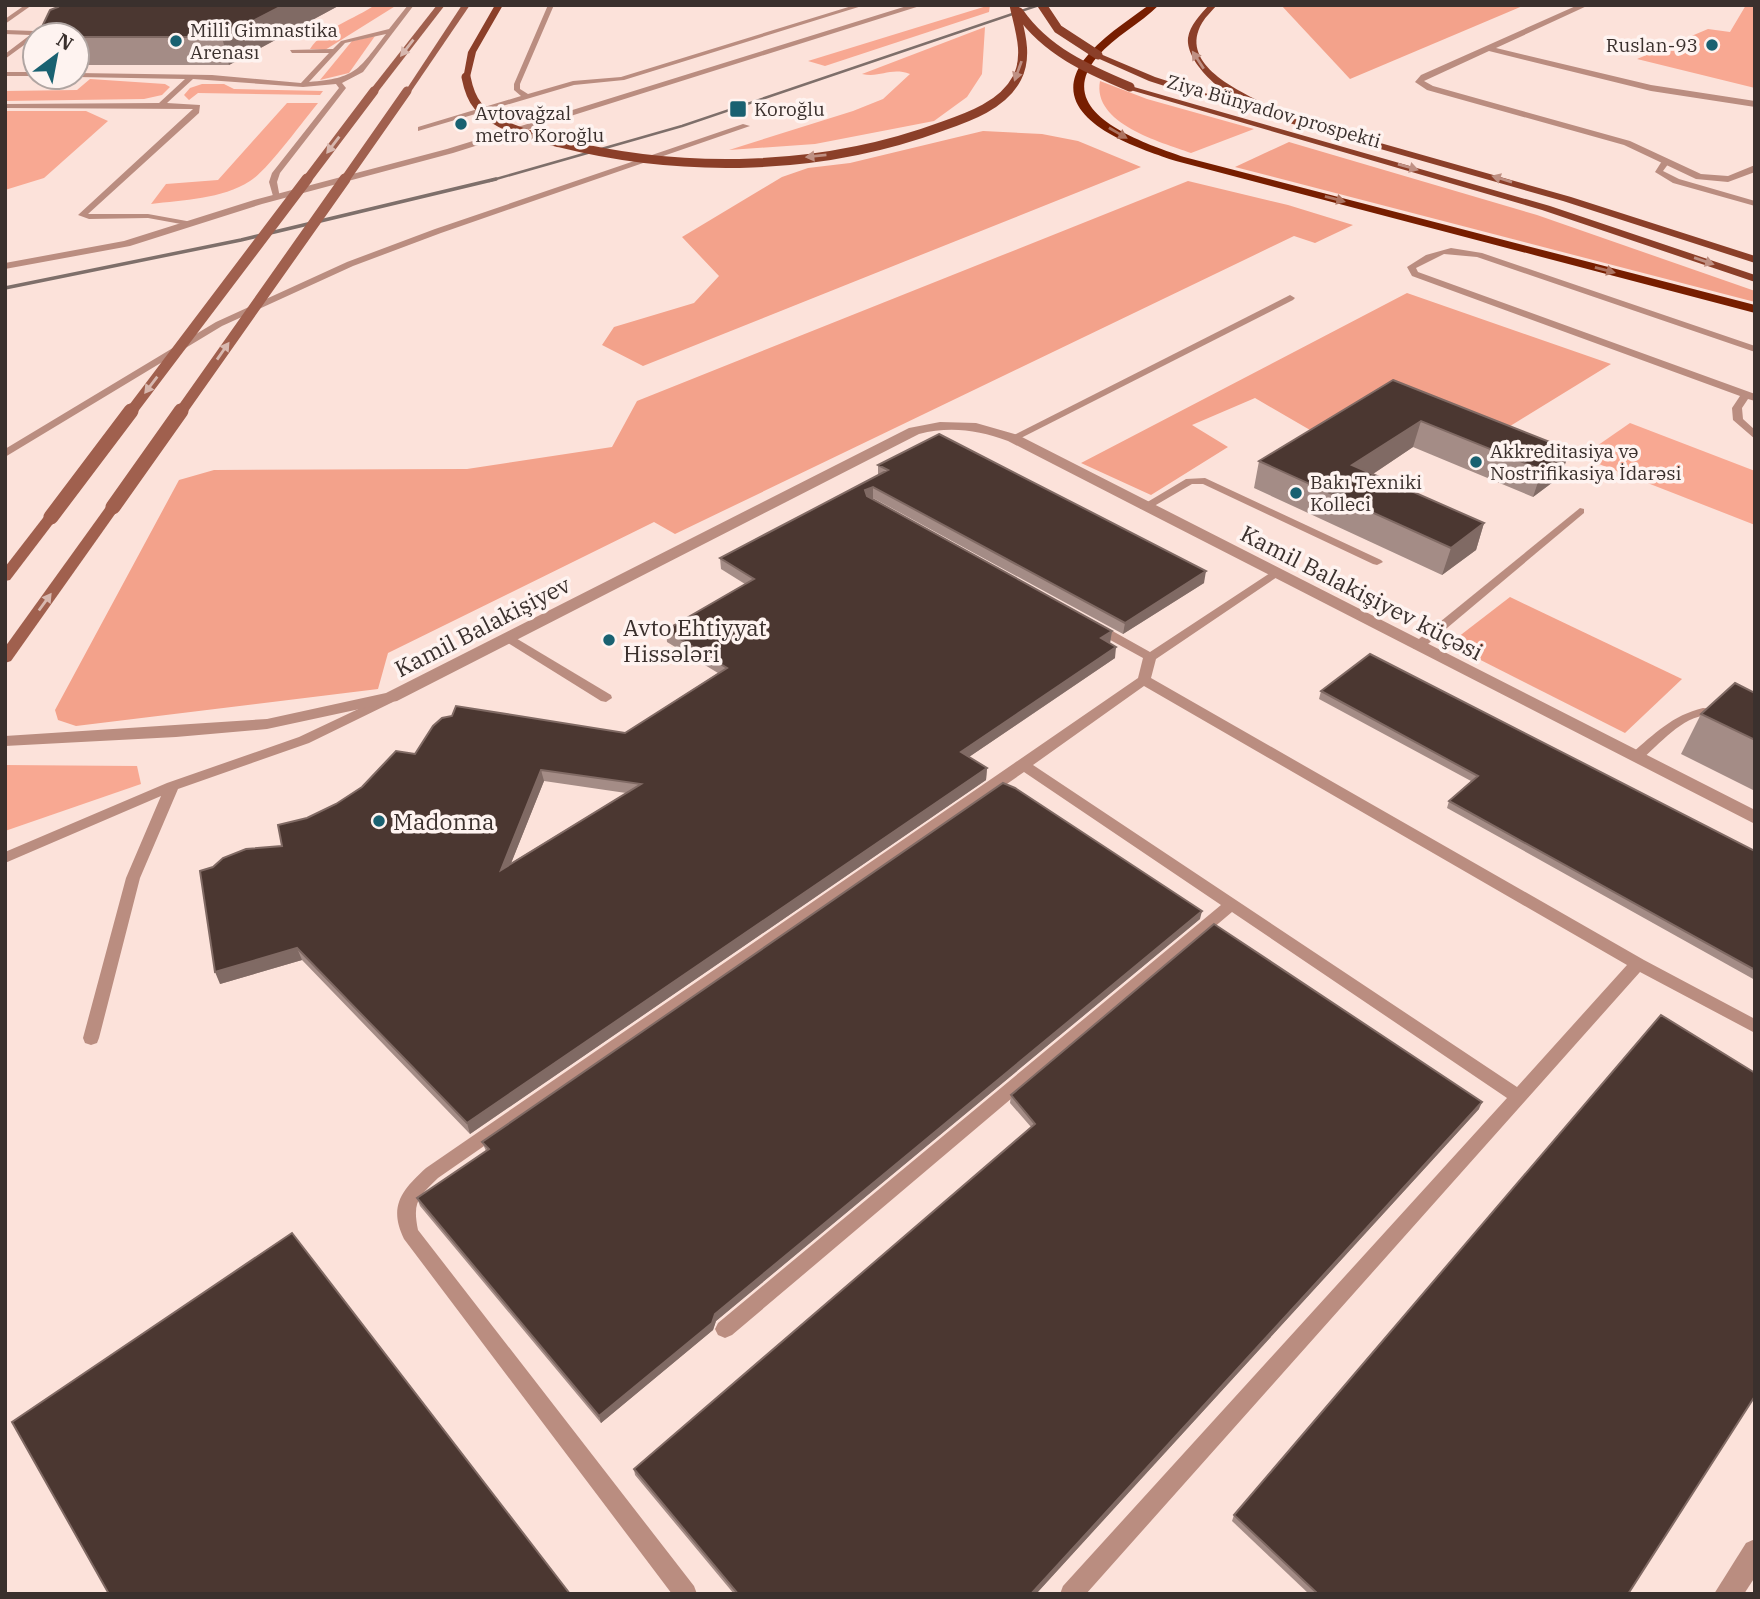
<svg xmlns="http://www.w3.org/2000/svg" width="1760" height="1599" font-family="'IBM Plex Serif',serif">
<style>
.green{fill:#f8a892}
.forest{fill:#f3a28b}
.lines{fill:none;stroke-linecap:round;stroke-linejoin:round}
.service{fill:#ba8d80;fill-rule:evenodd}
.minor{fill:#ba8d80;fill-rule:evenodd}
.secondary{fill:#a0604e;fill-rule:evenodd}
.primary{fill:#8b3f29;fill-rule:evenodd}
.motorway{fill:#771e00;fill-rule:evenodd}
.rail-far1{stroke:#7e6f6a;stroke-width:2.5}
.rail{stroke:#7e6f6a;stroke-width:3.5}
.secondary-bridge-far2{stroke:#a0604e;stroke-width:9}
.secondary-bridge-far1{stroke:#a0604e;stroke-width:11}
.secondary-bridge{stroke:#a0604e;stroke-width:15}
.primary-bridge{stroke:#8b3f29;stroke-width:9}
.wall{fill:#a48c86;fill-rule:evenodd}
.shaded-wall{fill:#806a64}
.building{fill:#4b3731;stroke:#806a64;stroke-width:2;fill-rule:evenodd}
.oneway{fill:#d8b8af}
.oneway2{fill:#bf9083}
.oneway3{fill:#ad7360}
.poi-dot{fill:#196171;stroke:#fef3f0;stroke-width:2.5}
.labels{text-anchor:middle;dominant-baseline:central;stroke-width:7;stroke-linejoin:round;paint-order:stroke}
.far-poi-label{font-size:19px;fill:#3a302d;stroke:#fef3f0;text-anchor:start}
.far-street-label{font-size:19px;fill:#3a302d;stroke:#fef3f0}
.street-label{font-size:23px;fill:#3a302d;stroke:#fef3f0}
.poi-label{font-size:23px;fill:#3a302d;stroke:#fef3f0;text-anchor:start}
</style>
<rect width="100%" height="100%" fill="#fce2da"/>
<g class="green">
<path d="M375 5H397L325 50 310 49C323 28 355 19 375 5Z"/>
<polygon points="990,5 989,12 825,66 808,61"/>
<polygon points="1746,5 1755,5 1755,88 1637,59 1708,29 1730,32"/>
<path d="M985 27 982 74 967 97 934 121 815 144 729 150 853 111 883 99 910 74C890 67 881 78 862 74Z"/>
<polygon points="375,36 349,73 320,80 352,41"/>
<polygon points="90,79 165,84 170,87 162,95 144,99 5,101 5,91 77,90"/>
<path d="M1100 81 1147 99 1254 129 1191 153C1161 142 1092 124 1100 81Z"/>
<polygon points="202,84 224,84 234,89 323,91 320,95 198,93 189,100 184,95 190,88"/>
<path d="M287 103H318C303 121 267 171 250 181 222 199 183 200 151 204L166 184 218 180Z"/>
<polygon points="5,111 86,111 108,121 44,178 5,190"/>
<polygon points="1630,423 1755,471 1755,525 1581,457"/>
<polygon points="5,765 137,766 141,784 5,831"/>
</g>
<g class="forest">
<polygon points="1281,5 1525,5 1350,79"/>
<polygon points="983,131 1042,134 1078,141 1141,167 643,366 602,345 614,327 694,303 719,276 682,237 782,177 808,168 850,163"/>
<polygon points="1289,142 1537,215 1755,291 1755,302 1235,167"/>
<polygon points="1188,181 1288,205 1353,225 1315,243 1294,236 675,534 654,522 388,653 378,689 76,726 58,720 55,710 179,480 214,470 467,469 612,447 637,401"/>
<polygon points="1407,293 1611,364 1481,444 1329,441 1255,398 1192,425 1228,447 1151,495 1081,463"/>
<polygon points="1510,597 1682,679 1625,733 1449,644"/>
</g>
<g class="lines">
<g class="service">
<polygon points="25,5 32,5 5,24 5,19"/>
<path d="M408 5H414L363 72 342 83 346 88 280 173 277 182 280 198 273 196 269 182 272 173 339 88 336 84 303 87 193 79 167 103 200 105 199 113 88 214H148L192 222V226L148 218 89 219 78 215 193 109 5 108V104L159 103 185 79 77 77V73L212 75 301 83 329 53H292L290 50 333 49 341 41 389 29ZM386 34C358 70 357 78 309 82L345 43Z"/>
<polygon points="548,5 554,5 520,84 520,89 528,94 573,81 621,77 855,5 865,5 624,80 574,85 418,131 418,127 521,96 514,90 514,84"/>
<polygon points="54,18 56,21 41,34 35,35 35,37 5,59 5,54 30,35 5,34 5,30 35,31"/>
<rect x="5" y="72" width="30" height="4"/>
<polygon points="743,124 750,126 441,233 353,266 222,326 5,457 5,449 216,322 347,262 435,229"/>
<polygon points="1662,161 1669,163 1663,171 1679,179 1755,201 1755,206 1673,183 1655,172"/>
<polygon points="1451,248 1482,253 1755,346 1755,352 1477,257 1444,254 1416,268 1418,272 1755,394 1755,401 1748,399 1742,408 1743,419 1755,430 1755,439 1733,420 1732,408 1740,396 1412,276 1407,267 1426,255"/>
<polygon points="1290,295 1295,298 1293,300 1017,440 1009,440 1008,438"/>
<polygon points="1205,478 1381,560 1383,562 1377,565 1373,564 1203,484 1192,484 1149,509 1141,509 1139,507 1186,479"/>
<polygon points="1580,508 1584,509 1584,513 1422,649 1414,649 1412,646 1414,643"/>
<path d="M1276 569 1280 571V575L1156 659 1151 678 1644 960 1755 1019V1033L1640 972 1086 1594H1060L1063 1586 1507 1098 1232 912 732 1335 725 1338 718 1335 715 1329 718 1323 1221 905 1024 772 438 1178C419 1197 412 1201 418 1230L694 1586 697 1594H672L404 1239C388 1206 402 1190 426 1168L1138 678 1143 658 1092 630 1090 627 1092 624H1100L1150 652ZM1144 686 1627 965 1517 1087 1033 765Z"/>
<polygon points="509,634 611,695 612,698 606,702 601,701 505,641 503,638 505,635"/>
<polygon points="388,695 393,696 395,699 393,702 309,743 178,789 140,878 99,1038 97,1043 91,1045 85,1043 83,1038 126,878 161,796 5,863 5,852 167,783 299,737"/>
<path d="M1703 708 1724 710 1755 725V734C1741 730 1729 719 1714 716 1686 711 1660 744 1641 760H1631L1629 757 1631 754C1654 734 1673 715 1703 708Z"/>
</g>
<g class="minor">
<polygon points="910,5 923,5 453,153 262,204 130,246 5,269 5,263 124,241 254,200 447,149"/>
<polygon points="1578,5 1589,5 1496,48 1651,85 1755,101 1755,107 1651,91 1489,51 1424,81 1433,86 1630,141 1701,174 1728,176 1755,165 1755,172 1728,182 1696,179 1624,145 1427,90 1415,82 1421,75"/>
<path d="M940 422 976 423 1018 435 1755 810V824L1008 441C978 430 950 426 919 434L397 701 267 729 176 737 5 746V736L267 719 386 693 909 428Z"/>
<polygon points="1755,1539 1755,1577 1744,1594 1714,1594 1746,1543"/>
</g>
<g class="secondary">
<polygon points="437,5 445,5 377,93 371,93 371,89"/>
<polygon points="462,5 470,5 410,93 404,93"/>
<polygon points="113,503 120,507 11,661 5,663 5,647 108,504"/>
<polygon points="51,513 58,517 10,580 5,581 5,567 46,514"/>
</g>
<g class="primary">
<polygon points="495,5 503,5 476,52 470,77 463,79 468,52"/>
<path d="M1209 5H1217C1212 11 1206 16 1202 23 1179 62 1233 88 1261 102V106C1236 107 1185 66 1188 38 1190 25 1200 15 1209 5Z"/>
<polygon points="1098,53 1155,77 1211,95 1571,197 1755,256 1755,263 1563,201 1205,99 1149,81 1095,57"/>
<polygon points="1127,85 1550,206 1755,275 1755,282 1542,210 1127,89"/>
</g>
<path class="motorway" d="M1149 5H1159C1140 24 1115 36 1097 57 1050 113 1144 143 1184 157L1755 305V313L1176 161C1137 148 1043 118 1083 61 1100 38 1126 22 1149 5Z"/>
<polyline class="rail-far1" points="489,181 682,126 1039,5"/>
<polyline class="rail" points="5,288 241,240 496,179"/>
<g class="secondary-bridge-far2">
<polyline points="306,181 374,91"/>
<polyline points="344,181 407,91"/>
</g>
<g class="secondary-bridge-far1">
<polyline points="130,413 307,179"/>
<polyline points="180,413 345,179"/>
</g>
<g class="secondary-bridge">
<polyline points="113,507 181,411"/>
<polyline points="51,517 131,411"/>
</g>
<g class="primary-bridge">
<polyline points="1042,5 1058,29 1098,55"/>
<path d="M1019 12C1046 51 1087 69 1130 87"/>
<path d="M466 77C468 87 471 98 478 106 498 128 533 136 560 143 684 174 822 171 943 126 969 117 1003 105 1017 78 1029 55 1019 28 1014 5"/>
</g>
</g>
<g class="wall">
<polygon points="55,5 340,5 229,65 77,65 77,35 56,8"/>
<polygon points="1393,380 1561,476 1533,497 1413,447 1373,474 1484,523 1476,550 1442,575 1254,488 1259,461"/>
<path d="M878 465 1204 583 1123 634 873 498 871 499 1112 631 1110 643 1115 658 969 757 987 768 986 780 470 1134 302 960 220 984 282 846 307 818 336 804 415 754 625 733 718 673 667 642 666 630 745 584 721 569 720 558 878 475ZM544 781 626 793 511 863Z"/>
<polygon points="1321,691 1755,851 1755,980 1447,808 1449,801 1471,781 1319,699"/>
<polygon points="1755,693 1755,791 1681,754 1701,714"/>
<polygon points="1200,919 716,1321 713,1330 601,1423 420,1206 417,1198 486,1151 482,1142"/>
<polygon points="1011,1095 1479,1109 1036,1594 734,1594 635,1475 634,1469 1031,1127 1010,1103"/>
<polygon points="1234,1515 1628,1594 1309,1594 1232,1521"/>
</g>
<g class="shaded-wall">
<polygon points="284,5 340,5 229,65 222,37"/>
<polygon points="1421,421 1413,447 1346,492 1352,465"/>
<polygon points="1570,450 1561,476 1533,497 1542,470"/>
<polygon points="873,487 873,498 865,501 865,490"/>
<polygon points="1484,523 1476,550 1442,575 1451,548"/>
<polygon points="1206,571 1204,583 1123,634 1125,623"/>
<polygon points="1112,631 1110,643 1100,650 1101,638"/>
<polygon points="1116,647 1115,658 960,763 961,752"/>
<polygon points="987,768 986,780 470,1134 467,1123"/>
<polygon points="541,770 544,781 504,881 501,870"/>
<polygon points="1202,911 1200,919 716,1321 713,1330 601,1423 599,1416 715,1314"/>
<polygon points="297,948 302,960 220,984 215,972"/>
<polygon points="1482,1102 1479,1109 1036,1594 1031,1594"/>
</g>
<g class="building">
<polygon points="57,5 284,5 222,37 77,37 77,35 38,35 50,10 58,7"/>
<polygon points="1393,380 1570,450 1542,470 1421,421 1352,465 1484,523 1451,548 1259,461"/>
<path d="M939 434 1206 571 1125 623 873 487 865 490 867 496 1112 631 1101 638 1116 647 961 752 987 768 467 1123 297 948 215 972 200 871 213 867 223 858 246 849 282 846 278 825 307 818 336 804 362 787 396 751 415 754 433 726 442 718 452 716 456 706 625 733 727 668 666 630 754 579 720 558 888 470 878 465ZM541 770 641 784 501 870Z"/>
<polygon points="1370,654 1755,851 1755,970 1449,801 1478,776 1321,691"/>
<polygon points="1735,683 1755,693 1755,740 1701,714"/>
<polygon points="1003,783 1015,788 1202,911 715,1314 712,1323 599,1416 417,1198 489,1149 482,1142"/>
<polygon points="1214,924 1482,1102 1031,1594 738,1594 634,1469 1035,1124 1011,1095"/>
<polygon points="1661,1015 1755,1073 1755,1396 1628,1594 1318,1594 1234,1515"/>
<polygon points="292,1233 570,1594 109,1594 12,1422"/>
</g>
<defs><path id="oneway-solid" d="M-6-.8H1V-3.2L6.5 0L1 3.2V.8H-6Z" transform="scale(1.75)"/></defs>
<g class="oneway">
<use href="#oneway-solid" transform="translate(407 48) rotate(128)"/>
<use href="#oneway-solid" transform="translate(333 145) rotate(127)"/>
<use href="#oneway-solid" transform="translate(223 351) rotate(-55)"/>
<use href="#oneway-solid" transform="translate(151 385) rotate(127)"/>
<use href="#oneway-solid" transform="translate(45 602) rotate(-54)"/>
</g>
<g class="oneway2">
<use href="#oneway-solid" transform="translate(1198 60) rotate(-123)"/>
<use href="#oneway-solid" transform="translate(1018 71) rotate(110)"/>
<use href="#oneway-solid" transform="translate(816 156) rotate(174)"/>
<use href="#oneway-solid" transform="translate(1408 167) rotate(16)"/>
<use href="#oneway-solid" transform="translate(1502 179) rotate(-163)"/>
<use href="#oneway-solid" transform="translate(1704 261) rotate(19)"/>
</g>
<g class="oneway3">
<use href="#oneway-solid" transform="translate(1118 133) rotate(30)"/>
<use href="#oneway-solid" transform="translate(1335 199) rotate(15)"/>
<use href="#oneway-solid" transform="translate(1605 270) rotate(15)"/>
</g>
<g class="poi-dot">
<circle cx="176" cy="41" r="7"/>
<circle cx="1712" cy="45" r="7"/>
<rect x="729" y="100" width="18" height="18" rx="3.5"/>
<circle cx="461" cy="124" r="7"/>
<circle cx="1476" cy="462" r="7"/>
<circle cx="1296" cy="493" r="7"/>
<circle cx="609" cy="640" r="7"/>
<circle cx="379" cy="821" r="7"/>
</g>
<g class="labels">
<g class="far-poi-label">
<text x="190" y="30">Milli Gimnastika<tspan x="190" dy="22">Arenası</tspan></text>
<text x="1698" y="45" text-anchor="end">Ruslan-93</text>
<text x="754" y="109">Koroğlu</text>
<text x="475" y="113">Avtovağzal<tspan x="475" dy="22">metro Koroğlu</tspan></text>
<text x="1490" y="451">Akkreditasiya və<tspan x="1490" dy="22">Nostrifikasiya İdarəsi</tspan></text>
<text x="1310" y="482">Bakı Texniki<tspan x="1310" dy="22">Kolleci</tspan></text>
</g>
<g class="far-street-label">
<text transform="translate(1274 111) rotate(16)">Ziya Bünyadov prospekti</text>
</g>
<g class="street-label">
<text transform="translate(1362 592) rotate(27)">Kamil Balakişiyev küçəsi</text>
<text transform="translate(482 626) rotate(-27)">Kamil Balakişiyev</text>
</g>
<g class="poi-label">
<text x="623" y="627">Avto Ehtiyyat<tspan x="623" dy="26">Hissәlәri</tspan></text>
<text x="393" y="821">Madonna</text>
</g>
</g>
<rect width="1760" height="1599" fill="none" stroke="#3a302d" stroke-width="14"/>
<g transform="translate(56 56) rotate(32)"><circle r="33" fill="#fef3f0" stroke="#b0a5a2" stroke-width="2"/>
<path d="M0-5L12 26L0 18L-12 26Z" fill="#196171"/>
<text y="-10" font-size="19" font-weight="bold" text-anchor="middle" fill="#3a302d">N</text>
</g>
</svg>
